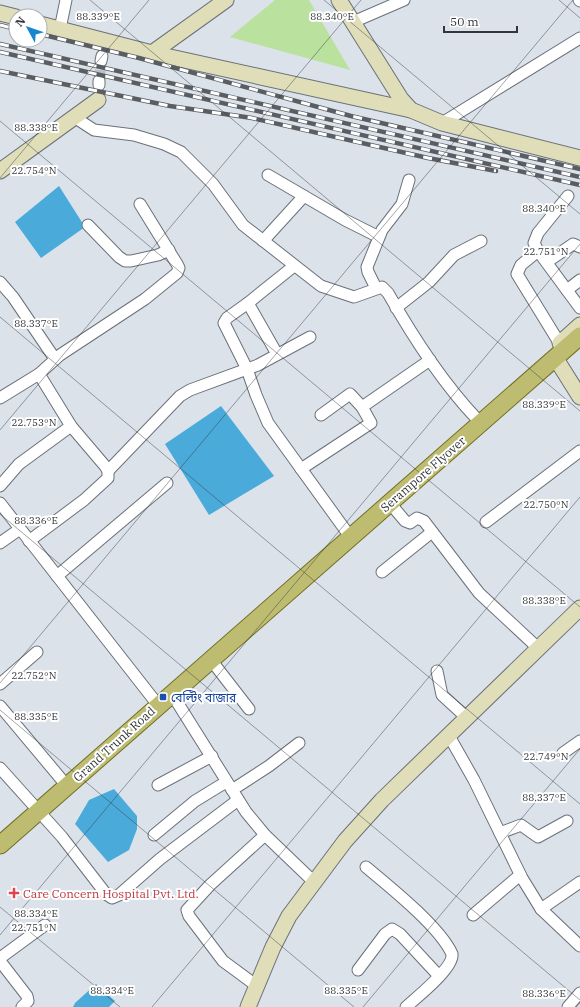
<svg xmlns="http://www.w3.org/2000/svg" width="580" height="1007" font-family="'IBM Plex Serif','Noto Sans Bengali',serif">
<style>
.green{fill:#bae19d}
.water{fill:#4aabdb}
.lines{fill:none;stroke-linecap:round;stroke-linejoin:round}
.street-tunnel{stroke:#b9c0c7;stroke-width:11;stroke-dasharray:11 5.5;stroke-linecap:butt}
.street-casing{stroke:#6b7179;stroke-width:13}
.secondary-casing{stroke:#6b7179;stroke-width:17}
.primary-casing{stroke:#717020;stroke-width:19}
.street{stroke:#fff;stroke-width:11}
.secondary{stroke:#dfdeb8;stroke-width:15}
.primary{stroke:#bebc71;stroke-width:17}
.rail-casing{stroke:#5a5e63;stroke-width:4.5}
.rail{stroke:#fff;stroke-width:3;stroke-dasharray:9;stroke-linecap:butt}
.ticks{fill:none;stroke:#333639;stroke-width:1;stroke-opacity:0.45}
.transit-dot{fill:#1a4fb4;stroke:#fff;stroke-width:1.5}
.health-dot{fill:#e0444e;stroke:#fff;stroke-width:1.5}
.labels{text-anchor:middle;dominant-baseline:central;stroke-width:4;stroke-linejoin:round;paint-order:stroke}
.street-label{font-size:12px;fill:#333639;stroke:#fff}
.transit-label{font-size:12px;fill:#164399;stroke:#fff;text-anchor:start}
.health-label{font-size:12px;fill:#be3a42;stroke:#fff;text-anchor:start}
.ticks-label{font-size:10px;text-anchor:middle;fill:#333639;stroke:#fff;stroke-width:4;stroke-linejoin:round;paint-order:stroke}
</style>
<rect width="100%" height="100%" fill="#dbe2ea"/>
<polygon class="green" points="275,0 309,0 350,70 230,37"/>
<g class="water">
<polygon points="59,186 85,227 41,258 15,222"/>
<polygon points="221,406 274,476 209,515 165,444"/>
<polygon points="114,789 137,816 137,829 129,850 108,862 75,824 89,800"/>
<polygon points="96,984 115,1001 109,1007 73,1007 75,1003"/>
</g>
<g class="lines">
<polyline class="street-tunnel" points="99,81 101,61"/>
<defs>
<g id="street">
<polyline points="579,0 580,1"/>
<polyline points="353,22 404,0"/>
<polyline points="60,29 66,0"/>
<polyline points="101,61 102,56"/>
<polyline points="99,85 99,81"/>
<path d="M74 117 94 130 134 135 164 144 181 152 213 184 243 225 321 286 354 297 382 287 388 293C413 337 441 381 476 418"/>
<polyline points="442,123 580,38"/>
<polyline points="268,175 345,220 379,237"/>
<polyline points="568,196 538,233 534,243 538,251 580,308"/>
<polyline points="88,225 119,257 125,261 131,261 158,255 169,250"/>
<polyline points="263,241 304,196"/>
<polyline points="538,251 521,265 517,274 560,344"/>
<polyline points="547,262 573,244 580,247"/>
<polyline points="294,266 248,303 227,318 224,323 247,369 256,395 268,423 346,531"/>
<polyline points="0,282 13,297 55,359"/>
<polyline points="376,288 368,272 367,267 382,230 402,204 409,180"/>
<polyline points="567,290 580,280"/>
<polyline points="248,303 277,354"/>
<polyline points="396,308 429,282 454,255 481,241"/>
<polyline points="0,398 39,374"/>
<polyline points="362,407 430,360"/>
<polyline points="301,469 371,423 362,407 350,394 321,415"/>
<polyline points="108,471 180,396 190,390 258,365 310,337"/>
<polyline points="0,486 19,464 71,426 39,374 60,355 145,299 177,273 179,268 177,264 140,204"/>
<polyline points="0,503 158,705"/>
<polyline points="394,508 405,521 410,523 417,518 424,521 479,593 538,648"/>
<polyline points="486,522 580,451"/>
<polyline points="29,541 84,500 108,478 108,471 105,466 71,426"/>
<polyline points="0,543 20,529"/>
<polyline points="382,572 432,532"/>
<polyline points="57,576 167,483"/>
<polyline points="211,660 249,709"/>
<polyline points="437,671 442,695 467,718"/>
<polyline points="0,684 37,652"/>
<polyline points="172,694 246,812 265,835 314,882"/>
<polyline points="0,706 67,786"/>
<polyline points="449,736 474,780 522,878 541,909 580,946"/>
<polyline points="563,753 580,741"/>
<polyline points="0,768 62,837 106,894 112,898 119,895 160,859 238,800"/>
<polyline points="158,785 212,756"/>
<polyline points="232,790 269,766 299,743"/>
<polyline points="500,833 521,825 538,837 567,821"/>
<polyline points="154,835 195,801 226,782"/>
<path d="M366 867C390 887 440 927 452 954 454 968 417 997 406 1007"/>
<polyline points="541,909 580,882"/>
<polyline points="473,915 520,875"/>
<polyline points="0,958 45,925"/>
<polyline points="0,961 27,996 28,1001 22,1007"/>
<polyline points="358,970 385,934 392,929 400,934 439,976"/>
<polyline points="257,986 223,961 189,916 187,910 210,885 265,835"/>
<polyline points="568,1007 580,993"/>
</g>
<g id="secondary">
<polyline points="339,0 401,99 411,110 442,123 580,158"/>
<polyline points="0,13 16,17"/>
<polyline points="40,24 152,53 226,0"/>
<polyline points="152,53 411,110"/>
<polyline points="0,171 98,100"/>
<polyline points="560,343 580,325"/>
<polyline points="558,362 580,397"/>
<polyline points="248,1007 273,947 289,916 345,841 382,800 580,608"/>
</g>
<polyline id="primary" points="0,845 580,336"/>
</defs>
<use href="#street" class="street-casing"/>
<use href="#secondary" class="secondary-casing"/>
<use href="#primary" class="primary-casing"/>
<use href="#street" class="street"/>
<use href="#secondary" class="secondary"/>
<use href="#primary" class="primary"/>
<defs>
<g id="rail">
<polyline points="0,25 16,29"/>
<polyline points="40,34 139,58 351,116 580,169"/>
<polyline points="0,44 580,177"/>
<polyline points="0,52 580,185"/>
<polyline points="0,71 170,106 252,118 428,158 496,171"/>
</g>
</defs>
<use href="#rail" class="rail-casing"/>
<use href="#rail" class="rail"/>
</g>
<path class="ticks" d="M90 0 580 411M324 0 580 214M559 0 580 18M0 121 580 607M0 178 149 0M0 317 580 804M0 430 361 0M0 514 580 1000M0 683 573 0M0 710 354 1007M0 907 120 1007M0 935 580 244M152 1007 580 497M363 1007 580 749M575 1007 580 1001"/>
<rect class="transit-dot" x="159" y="693" width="8" height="8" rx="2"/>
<path class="health-dot" d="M12 887h4v4h4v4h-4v4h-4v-4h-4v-4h4z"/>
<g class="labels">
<g class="street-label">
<text transform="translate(423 474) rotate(-41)">Serampore Flyover</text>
<text transform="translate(114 744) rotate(-42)">Grand Trunk Road</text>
</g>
<g class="transit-label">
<text x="171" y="697">বেল্টিং বাজার</text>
</g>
<g class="health-label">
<text x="23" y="893">Care Concern Hospital Pvt. Ltd.</text>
</g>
</g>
<g class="ticks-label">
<text x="98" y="20">88.339°E</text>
<text x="332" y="20">88.340°E</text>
<text x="36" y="131">88.338°E</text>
<text x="34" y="174">22.754°N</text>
<text x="544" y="212">88.340°E</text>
<text x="546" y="255">22.751°N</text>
<text x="36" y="327">88.337°E</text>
<text x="544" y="408">88.339°E</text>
<text x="34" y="426">22.753°N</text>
<text x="546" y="508">22.750°N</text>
<text x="36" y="524">88.336°E</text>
<text x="544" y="604">88.338°E</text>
<text x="34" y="679">22.752°N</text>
<text x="36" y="720">88.335°E</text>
<text x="546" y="760">22.749°N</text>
<text x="544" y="801">88.337°E</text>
<text x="36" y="917">88.334°E</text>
<text x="34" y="931">22.751°N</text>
<text x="112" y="994">88.334°E</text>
<text x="346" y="994">88.335°E</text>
<text x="544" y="997">88.336°E</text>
</g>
<g transform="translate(28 28) rotate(310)"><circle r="19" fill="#ffffff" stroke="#adafb0"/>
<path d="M0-3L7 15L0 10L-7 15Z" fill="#1586cf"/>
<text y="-6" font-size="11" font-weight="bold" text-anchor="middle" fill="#333639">N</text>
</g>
<path d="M444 26v6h73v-6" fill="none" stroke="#333639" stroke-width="2"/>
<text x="450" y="26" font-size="12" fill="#333639" stroke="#ffffff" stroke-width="3" paint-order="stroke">50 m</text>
</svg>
